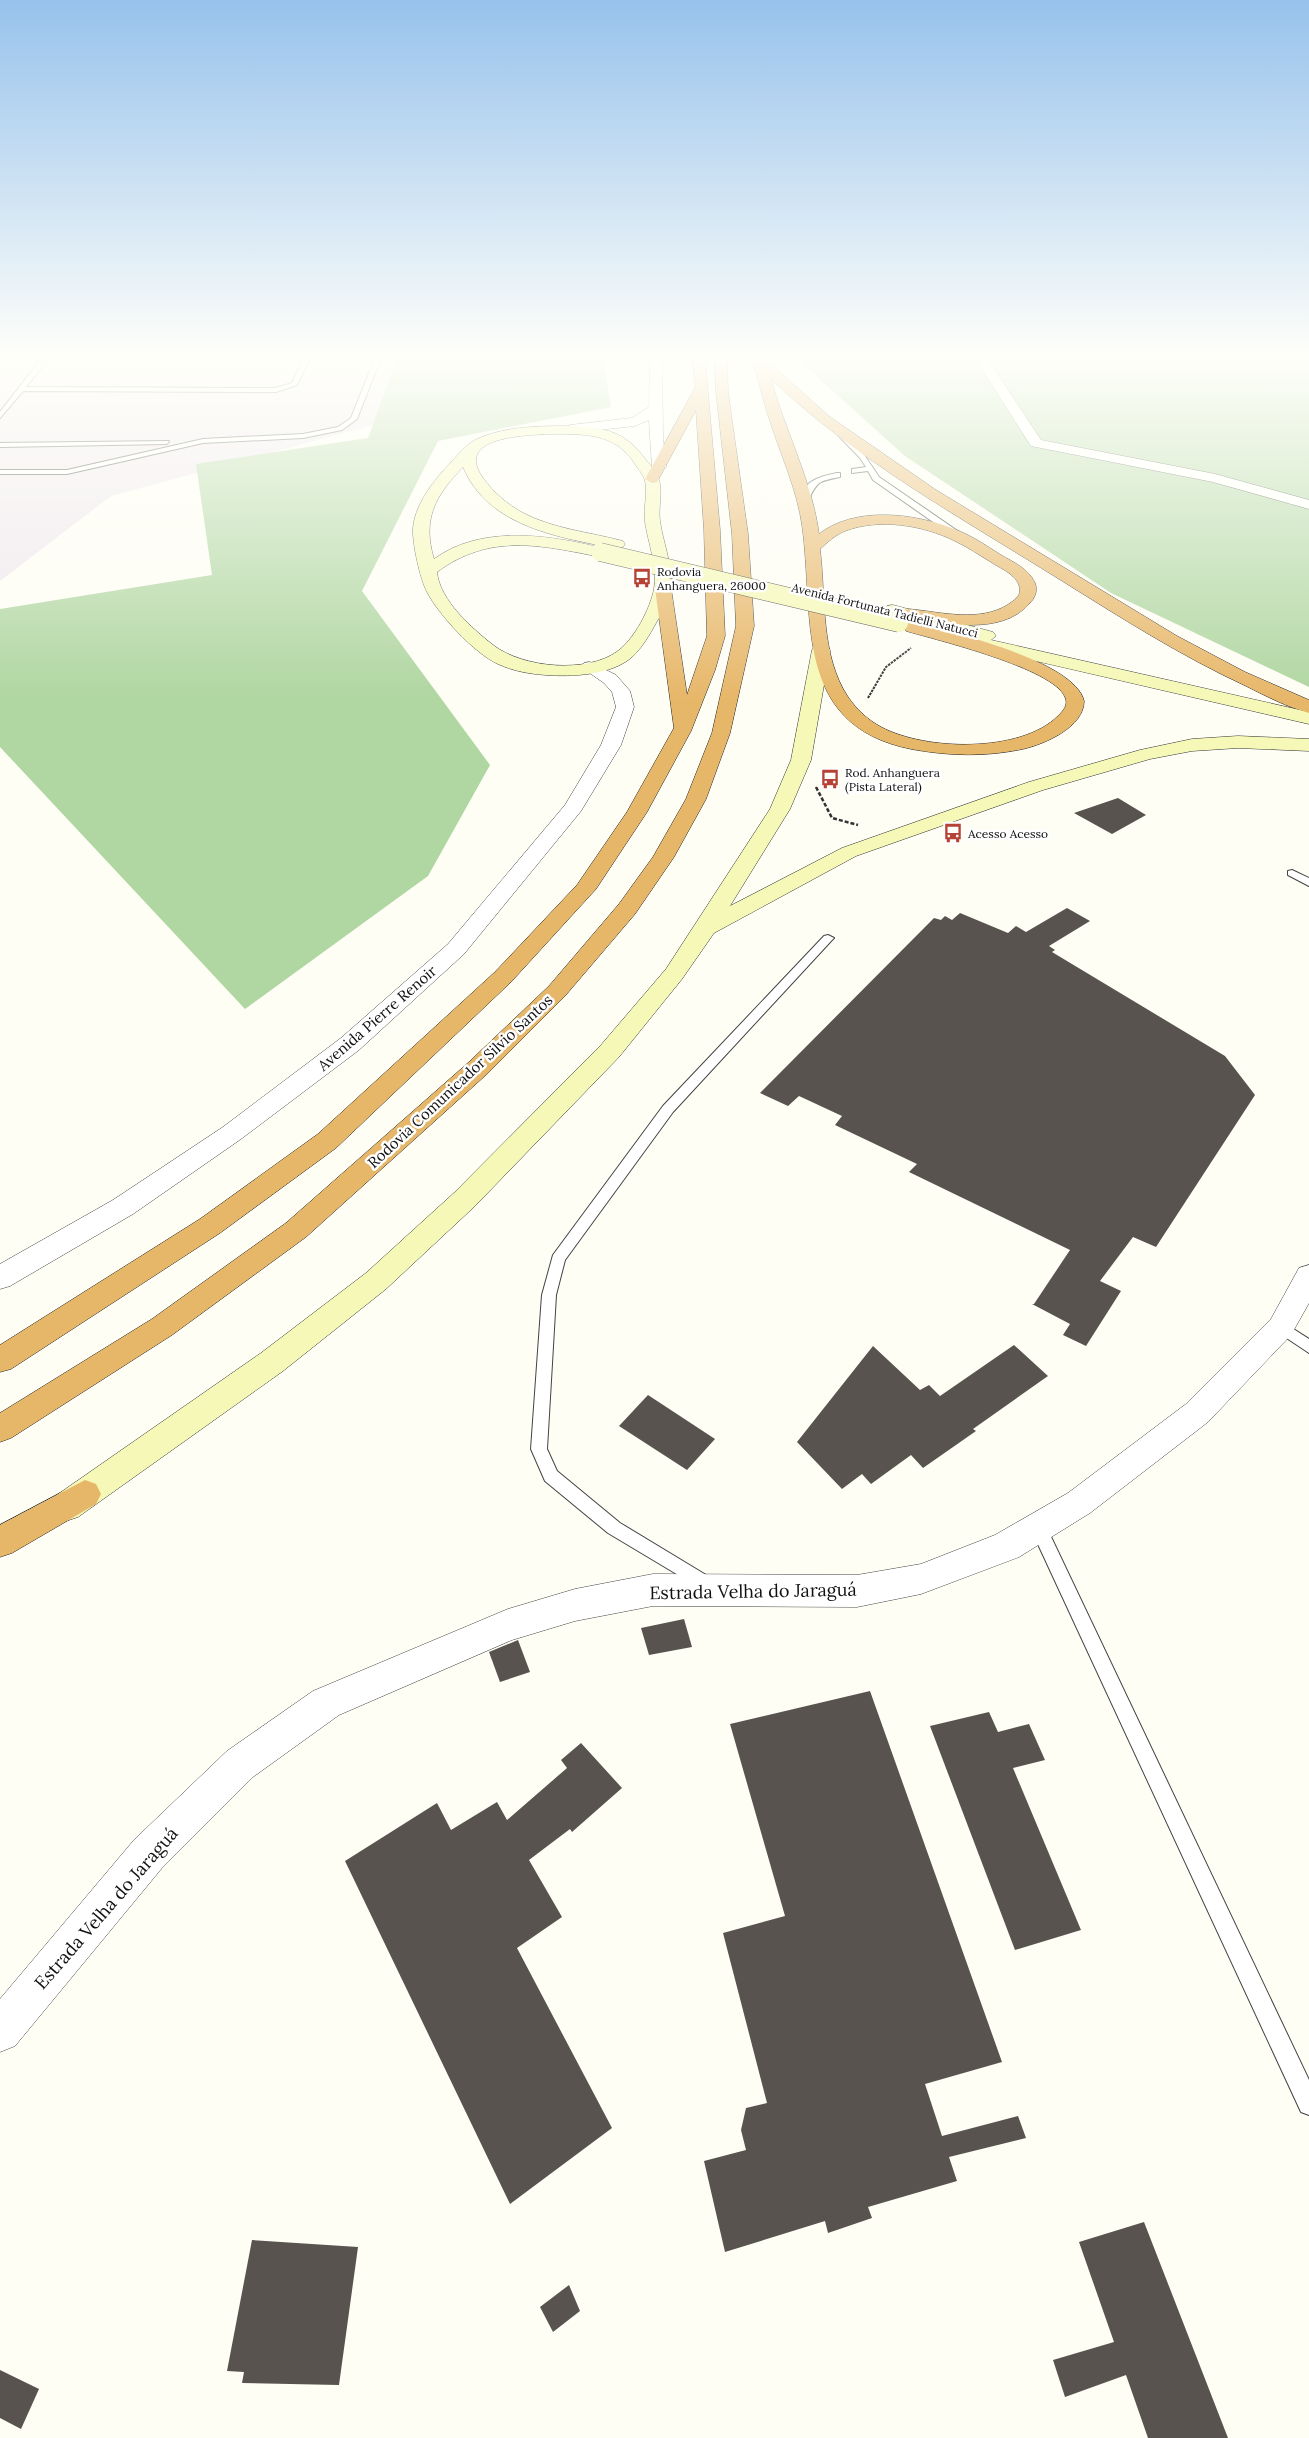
<svg xmlns="http://www.w3.org/2000/svg" width="1309" height="2438" font-family="Lora,serif">
<style>
.industrial{fill:#eee6ed}
.forest{fill:#b0d6a1}
.building{fill:#58534e}
.lines{fill:none;stroke-linecap:round;stroke-linejoin:round}
.service-casing{stroke:#434343;stroke-width:2}
.minor-casing{stroke:#434343;stroke-width:1}
.tertiary-casing{stroke:#434343;stroke-width:1}
.secondary-casing{stroke:#323232;stroke-width:1}
.motorway-casing{stroke:#212121;stroke-width:1}
.path-far1{stroke:#323232;stroke-width:2;stroke-dasharray:2.5 1;stroke-linecap:butt}
.path{stroke:#323232;stroke-width:2.5;stroke-dasharray:4 2;stroke-linecap:butt}
.service{fill:#fff;fill-rule:evenodd}
.minor{fill:#fff;fill-rule:evenodd}
.tertiary{fill:#fff;fill-rule:evenodd}
.secondary{fill:#f5f8b6;fill-rule:evenodd}
.motorway{fill:#e7b769;fill-rule:evenodd}
.secondary-bridge-casing{stroke:#323232;stroke-width:19;stroke-linecap:butt}
.secondary-bridge{stroke:#f5f8b6;stroke-width:18}
.labels{text-anchor:middle;dominant-baseline:central;stroke-width:5;stroke-linejoin:round;paint-order:stroke}
.far-poi-label{font-size:12px;fill:#101010;stroke:#fff;text-anchor:start}
.far-street-label{font-size:12px;fill:#101010;stroke:#fff}
.street-label{font-size:15px;fill:#101010;stroke:#fff}
.near-street-label{font-size:18px;fill:#101010;stroke:#fff}
</style>
<rect width="100%" height="100%" fill="#fefef5"/>
<polygon class="industrial" points="0,358 436,358 407,416 111,496 0,581"/>
<g class="forest">
<polygon points="397,358 603,358 611,407 438,441 362,591 490,765 428,876 245,1009 0,747 0,609 212,575 196,464 368,438"/>
<polygon points="796,358 1309,358 1309,687 1111,593 905,456"/>
</g>
<g class="building">
<polygon points="1118,798 1146,815 1112,834 1074,813"/>
<polygon points="1067,908 1090,921 1049,946 1055,950 1052,952 1225,1056 1255,1095 1156,1247 1133,1237 1100,1281 1121,1291 1086,1346 1063,1335 1070,1324 1032,1304 1034,1304 1070,1250 909,1172 917,1164 835,1125 842,1116 799,1096 788,1106 760,1093 934,918 941,920 945,916 952,920 960,913 1008,933 1016,926 1026,932"/>
<polygon points="1014,1345 1048,1376 973,1429 976,1431 923,1468 911,1455 871,1484 862,1474 842,1489 797,1442 873,1346 920,1390 929,1385 940,1396"/>
<polygon points="648,1395 715,1439 687,1470 619,1426"/>
<polygon points="684,1619 692,1647 649,1655 641,1628"/>
<polygon points="518,1640 530,1672 500,1682 489,1652"/>
<polygon points="870,1691 1002,2062 925,2084 942,2136 1018,2116 1026,2138 949,2157 957,2181 868,2207 872,2218 828,2233 825,2221 725,2252 704,2161 746,2150 741,2130 746,2108 767,2103 723,1933 785,1916 730,1724"/>
<polygon points="989,1712 998,1732 1029,1724 1045,1760 1013,1768 1081,1930 1015,1950 930,1726"/>
<polygon points="581,1743 622,1788 572,1832 570,1829 529,1860 562,1917 517,1948 612,2128 510,2204 345,1861 437,1803 451,1830 497,1802 507,1820 567,1768 561,1760"/>
<polygon points="1144,2222 1228,2438 1148,2438 1126,2375 1065,2397 1053,2360 1114,2342 1079,2242"/>
<polygon points="252,2240 358,2247 339,2385 242,2383 244,2372 227,2371"/>
<polygon points="569,2285 580,2311 553,2332 540,2307"/>
<polygon points="0,2370 39,2389 21,2429 0,2418"/>
</g>
<g class="lines">
<defs>
<g id="service">
<polygon points="42,358 49,358 26,387 276,388 292,383 304,358 310,358 297,385 276,392 23,391 0,418 0,412"/>
<polygon points="375,358 381,358 357,419 342,430 303,438 203,443 67,474 0,474 0,470 67,470 203,439 303,434 338,427 351,418"/>
<polygon points="838,433 842,433 865,456 879,477 962,534 962,538 956,538 873,480 868,471 852,473 852,469 866,467 860,458 838,435"/>
<polygon points="169,441 167,444 0,447 0,443"/>
<path d="M837 473H840V477C819 481 817 481 808 501H802C800 481 822 476 837 473Z"/>
<polygon points="1292,870 1309,878 1309,886 1288,875 1288,871"/>
<polygon points="828,935 834,938 832,940 673,1112 565,1260 556,1295 547,1449 557,1471 620,1523 711,1578 713,1583 711,1588 705,1591 608,1533 545,1481 531,1449 542,1295 553,1255 663,1106 824,936"/>
<polygon points="1281,1321 1309,1339 1309,1353 1276,1331 1274,1327 1276,1323"/>
<polygon points="1038,1520 1044,1522 1309,2080 1309,2115 1301,2112 1030,1527 1032,1522"/>
</g>
<g id="minor">
<polygon points="650,358 662,358 663,438 666,467 659,471 652,467 649,420 635,426 570,433 563,429 570,425 632,418 649,407"/>
<polygon points="980,358 992,358 990,363 1041,440 1215,474 1309,500 1309,509 1213,482 1031,446 978,363"/>
</g>
<g id="tertiary">
<polygon points="590,662 616,675 630,691 634,707 621,745 581,811 464,954 359,1050 241,1139 133,1214 10,1286 0,1289 0,1264 113,1200 223,1127 341,1038 448,944 565,805 601,745 616,707 612,692 604,683 581,667 584,663"/>
<polygon points="1309,1265 1309,1303 1291,1335 1208,1422 1090,1513 1019,1557 921,1594 857,1607 653,1606 575,1621 512,1640 339,1715 253,1777 162,1868 15,2046 0,2052 0,1999 134,1840 227,1751 313,1691 508,1609 575,1589 653,1574 857,1575 921,1564 995,1535 1068,1493 1186,1404 1271,1319 1299,1268"/>
</g>
<g id="secondary">
<path d="M572 426C606 428 625 431 646 460 651 466 657 472 659 480 663 493 658 507 660 521 663 542 672 563 671 585 670 598 663 612 656 623 650 634 642 648 632 657 612 675 572 677 546 675 530 674 513 671 498 664 474 653 439 615 427 592 420 579 412 542 413 528 415 507 429 487 443 471 452 462 464 446 475 440 504 426 540 426 572 426ZM552 434C583 434 614 433 633 461 637 468 643 473 645 481 648 494 643 508 645 522 648 543 658 567 654 589 650 609 635 638 618 651 587 674 523 668 493 645 472 628 440 601 437 572 490 533 540 545 600 557L606 555 608 552 606 549C551 535 482 524 434 559 422 519 435 496 463 467 489 528 560 537 617 549L623 547 625 544 623 541C589 532 554 529 523 513 507 504 494 493 483 478 453 436 527 435 552 434Z"/>
<polygon points="893,605 993,632 996,636 991,640 1309,712 1309,724 958,643 955,639 962,634 887,614 885,610 887,606"/>
<polygon points="821,645 827,646 830,650 811,760 790,809 730,906 842,848 1029,782 1140,750 1192,739 1238,736 1309,739 1309,751 1238,748 1192,751 1150,759 1043,790 856,856 714,933 682,979 619,1057 475,1206 386,1289 283,1371 78,1517 66,1521 54,1517 50,1507 54,1497 261,1353 366,1273 455,1192 601,1045 666,969 770,809 791,760 812,650 815,646"/>
</g>
<g id="motorway">
<polygon points="693,358 705,358 720,530 725,636 715,670 691,731 647,812 596,889 511,982 336,1148 220,1233 11,1369 0,1372 0,1345 200,1219 318,1134 495,972 577,885 627,812 674,728 655,588 657,585 669,585 671,588 687,695 707,636 704,530 696,410 657,482 652,483 645,479 695,388"/>
<polygon points="715,358 727,358 728,392 748,534 754,626 730,733 706,799 674,857 635,914 565,996 487,1074 306,1237 172,1335 11,1438 0,1442 0,1413 152,1319 286,1223 469,1062 549,986 619,904 653,857 686,799 712,733 736,626 732,534 716,392"/>
<path d="M752 358H764L830 417 936 490 1177 636 1245 672 1309 700V713C1287 707 1266 696 1246 686 1181 656 1120 617 1059 579 960 517 856 460 771 379 785 431 812 481 819 534 855 506 914 513 954 529 971 535 985 545 1001 555 1013 562 1029 569 1035 583 1038 591 1035 598 1029 604 1001 636 945 623 909 619L903 618 901 614 903 610 909 609C941 612 980 623 1009 604 1014 600 1020 597 1020 590 1019 575 1001 569 991 562 979 555 968 547 955 541 923 525 879 518 845 531 835 535 828 542 820 549 826 597 820 655 848 697 857 710 868 720 881 727 926 751 1021 753 1058 716 1063 711 1069 705 1065 697 1053 668 937 640 906 631L903 627 906 623 912 622C949 631 1075 661 1084 701 1084 727 1045 744 1023 749 985 757 949 756 911 749 791 725 815 616 802 525 797 491 783 460 772 427 764 405 759 381 752 358Z"/>
<polygon points="85,1480 96,1484 101,1494 96,1504 12,1553 0,1557 0,1525"/>
</g>
</defs>
<use href="#service" class="service-casing"/>
<use href="#minor" class="minor-casing"/>
<use href="#tertiary" class="tertiary-casing"/>
<use href="#secondary" class="secondary-casing"/>
<use href="#motorway" class="motorway-casing"/>
<polyline class="path-far1" points="868,698 886,667 911,648"/>
<polyline class="path" points="816,787 832,818 858,825"/>
<use href="#service" class="service"/>
<use href="#minor" class="minor"/>
<use href="#tertiary" class="tertiary"/>
<use href="#secondary" class="secondary"/>
<use href="#motorway" class="motorway"/>
<defs>
<polyline id="secondary-bridge" points="600,552 899,623"/>
</defs>
<use href="#secondary-bridge" class="secondary-bridge-casing"/>
<use href="#secondary-bridge" class="secondary-bridge"/>
</g>
<linearGradient id="sky" x2="0" y2="1"><stop stop-color="#97c2ec"/><stop offset="0.51" stop-color="#fffffa"/><stop offset="1" stop-color="#fffffa" stop-opacity="0"/></linearGradient>
<rect width="1309" height="700" fill="url(#sky)"/>
<defs>
<symbol id="bus-bare" viewBox="-9 -9 18 18"><path d="M-5-6H5V4H4V6H2V4H-2V6H-4V4H-5ZM-3.5-4V0h7V-4ZM-3.5 1.2v1.5H-2V1.2ZM2 1.2v1.5H3.5V1.2Z" fill="#b54234" stroke="#fff" stroke-width="2.5" paint-order="stroke"/></symbol>
</defs>
<g fill-rule="evenodd">
<use href="#bus-bare" x="628" y="564" width="28" height="28"/>
<use href="#bus-bare" x="816" y="765" width="28" height="28"/>
<use href="#bus-bare" x="939" y="819" width="28" height="28"/>
</g>
<g class="labels">
<g class="far-poi-label">
<text x="657" y="571">Rodovia<tspan x="657" dy="14">Anhanguera, 26000</tspan></text>
<text x="845" y="772">Rod. Anhanguera<tspan x="845" dy="14">(Pista Lateral)</tspan></text>
<text x="968" y="833">Acesso Acesso</text>
</g>
<g class="far-street-label">
<text transform="translate(885 610) rotate(14)">Avenida Fortunata Tadielli Natucci</text>
</g>
<g class="street-label">
<text transform="translate(377 1018) rotate(-41)">Avenida Pierre Renoir</text>
<text transform="translate(460 1081) rotate(-43)">Rodovia Comunicador Silvio Santos</text>
</g>
<g class="near-street-label">
<text transform="translate(753 1591) rotate(-1)">Estrada Velha do Jaraguá</text>
<text transform="translate(106 1908) rotate(-49)">Estrada Velha do Jaraguá</text>
</g>
</g>
</svg>
